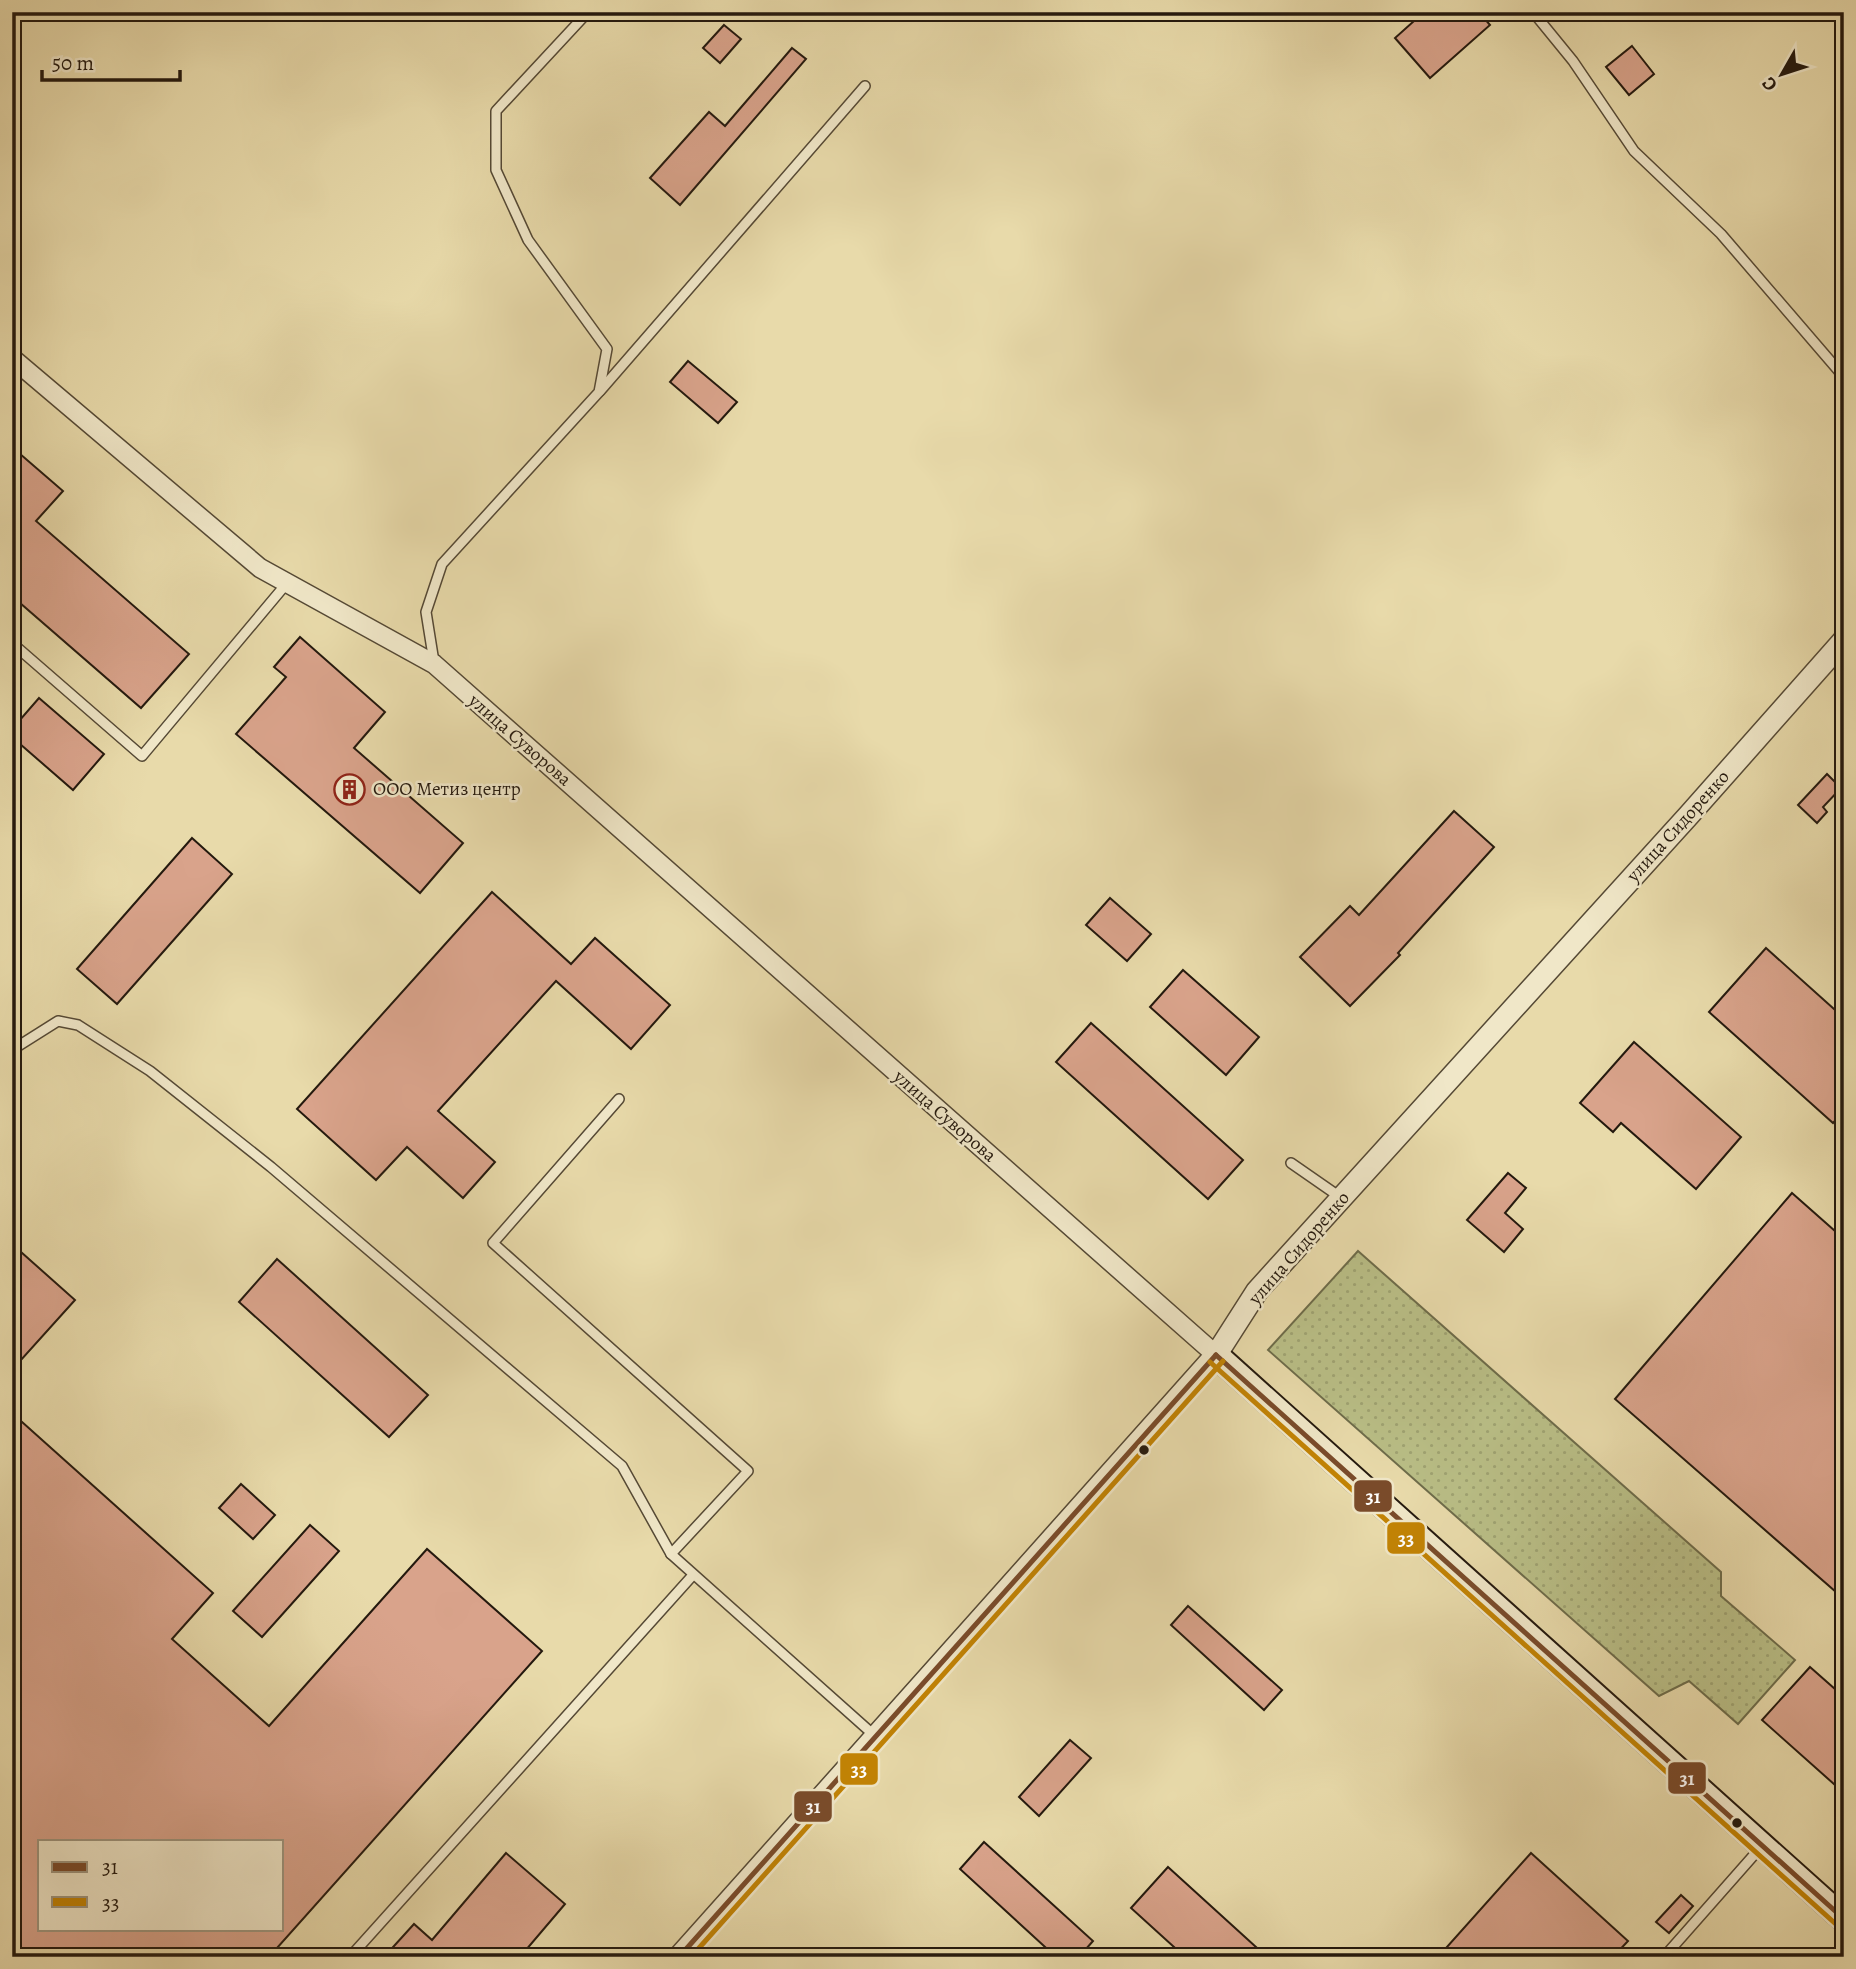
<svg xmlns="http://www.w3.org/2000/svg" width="1856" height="1969" font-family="Alegreya,serif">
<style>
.grass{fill:url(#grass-dots);stroke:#6e6c4a;stroke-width:2}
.building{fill:#d9a38b;stroke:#24190e;stroke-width:2;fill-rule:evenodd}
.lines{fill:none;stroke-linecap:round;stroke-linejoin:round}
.service-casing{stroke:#554935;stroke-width:12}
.minor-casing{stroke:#554935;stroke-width:21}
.tertiary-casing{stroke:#554935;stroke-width:24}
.secondary-casing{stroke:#24190e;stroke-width:28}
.service{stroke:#f0e7c8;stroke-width:9}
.minor{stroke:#f0e7c8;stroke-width:18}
.tertiary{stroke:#f0e7c8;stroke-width:21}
.secondary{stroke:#f0e7c8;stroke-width:24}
.bus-1-casing{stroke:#f0e7c8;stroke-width:10}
.bus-2-casing{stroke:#f0e7c8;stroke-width:10}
.bus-1{stroke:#7a4b2a;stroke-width:5}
.bus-2{stroke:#c28304;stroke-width:5}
.bus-dot{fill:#24190e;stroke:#f0e7c8;stroke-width:2.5}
.labels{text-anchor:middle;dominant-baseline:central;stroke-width:5;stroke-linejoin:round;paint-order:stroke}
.street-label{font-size:19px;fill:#24190e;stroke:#f0e7c8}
.poi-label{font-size:19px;fill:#24190e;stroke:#f0e7c8;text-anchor:start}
.line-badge{stroke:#f0e7c8;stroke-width:2.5}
.badge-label{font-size:19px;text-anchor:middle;font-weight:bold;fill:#fff}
</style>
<defs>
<pattern id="grass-dots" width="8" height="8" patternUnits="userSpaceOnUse" patternTransform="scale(1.75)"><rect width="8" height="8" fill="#b9be86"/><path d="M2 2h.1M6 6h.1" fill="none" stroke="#9fa372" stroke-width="1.8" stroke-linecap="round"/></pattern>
</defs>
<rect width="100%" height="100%" fill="#e8daaa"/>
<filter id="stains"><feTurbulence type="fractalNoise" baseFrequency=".00286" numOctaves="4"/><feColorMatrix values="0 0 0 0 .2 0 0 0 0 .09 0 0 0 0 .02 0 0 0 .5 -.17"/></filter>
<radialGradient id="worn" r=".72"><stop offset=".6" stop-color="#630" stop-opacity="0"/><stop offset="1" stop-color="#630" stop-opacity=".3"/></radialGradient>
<polygon class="grass" points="1358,1251 1721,1572 1721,1596 1795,1660 1738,1724 1689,1681 1659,1696 1268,1350"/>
<g class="building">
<polygon points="1424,12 1479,12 1490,25 1430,78 1395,38"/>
<polygon points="724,25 741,39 720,63 703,48"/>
<polygon points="1632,46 1654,74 1629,95 1606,67"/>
<polygon points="792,48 806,59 680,205 650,178 709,112 725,126"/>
<polygon points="688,361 737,402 718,423 670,382"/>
<polygon points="12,447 63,491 36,521 189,654 141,708 12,596"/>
<polygon points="300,637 385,712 354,748 463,843 420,893 236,734 286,677 274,667"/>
<polygon points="39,698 104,754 73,790 12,737 12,729"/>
<polygon points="1827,774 1841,788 1823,807 1827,812 1817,823 1798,805"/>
<polygon points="1454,811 1494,847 1398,953 1400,955 1350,1006 1300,957 1350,906 1359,915"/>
<polygon points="192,838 232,874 117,1004 77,969"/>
<polygon points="492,892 571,964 595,938 670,1005 631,1049 556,981 438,1111 495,1162 463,1198 407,1147 376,1180 297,1109"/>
<polygon points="1110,898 1151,934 1127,961 1086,925"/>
<polygon points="1766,948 1844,1018 1844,1111 1833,1123 1709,1012"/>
<polygon points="1183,970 1259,1037 1226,1075 1150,1007"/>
<polygon points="1091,1023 1243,1160 1208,1199 1056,1062"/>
<polygon points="1634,1042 1741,1137 1696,1189 1621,1123 1613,1132 1580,1103"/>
<polygon points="1508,1173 1526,1188 1505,1213 1523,1229 1504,1252 1467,1220"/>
<polygon points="1792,1193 1844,1239 1844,1599 1615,1399"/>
<polygon points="12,1244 75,1300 12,1370"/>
<polygon points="277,1259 428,1395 389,1437 239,1302"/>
<path d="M12 1413 213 1593 172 1639 269 1726 427 1549 542 1651 269 1957H12ZM40 1841H282V1929H40Z"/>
<polygon points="241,1484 275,1515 253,1539 219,1508"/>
<polygon points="310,1525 339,1551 262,1637 233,1611"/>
<polygon points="1188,1606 1282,1690 1264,1710 1171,1625"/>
<polygon points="1810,1667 1844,1697 1844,1793 1762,1720"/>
<polygon points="1070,1740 1091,1758 1039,1816 1019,1797"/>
<polygon points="984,1842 1093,1941 1079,1957 1056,1957 960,1869"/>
<polygon points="506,1853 565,1904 520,1957 384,1957 414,1924 432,1940"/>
<polygon points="1531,1853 1628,1941 1613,1957 1438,1957"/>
<polygon points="1168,1867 1267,1957 1185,1957 1131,1908"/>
<polygon points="1681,1895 1693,1906 1669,1933 1656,1922"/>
</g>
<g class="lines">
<defs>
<g id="service">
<polyline points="1533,12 1573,61 1634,151 1721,234 1844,377"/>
<polyline points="600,391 865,86"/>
<polyline points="12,643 142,756 287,583"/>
<polyline points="434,662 426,612 442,564 599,392 607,349 528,240 496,170 496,111 588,12"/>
<polyline points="12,1050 58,1021 78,1025 150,1071 271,1167 622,1466 671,1554"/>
<polyline points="619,1099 493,1243 748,1471 671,1554 875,1736"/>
<polyline points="1291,1163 1340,1197"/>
<polyline points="350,1957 693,1575"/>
<polyline points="1664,1957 1761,1847"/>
</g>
<polyline id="minor" points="12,358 260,568 434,664 1216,1355"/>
<polyline id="tertiary" points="679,1957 1216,1355 1257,1291 1689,815 1844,640"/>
<polyline id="secondary" points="1216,1355 1844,1919"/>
</defs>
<use href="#service" class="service-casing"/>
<use href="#minor" class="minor-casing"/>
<use href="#tertiary" class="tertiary-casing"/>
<use href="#secondary" class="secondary-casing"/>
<use href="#service" class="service"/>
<use href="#minor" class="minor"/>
<use href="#tertiary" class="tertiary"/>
<use href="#secondary" class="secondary"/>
<defs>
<g id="bus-1">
<polyline points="1216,1355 1844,1919"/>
<polyline points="679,1957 1216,1355"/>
</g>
<g id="bus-2">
<polyline points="1210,1362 1838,1926"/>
<polyline points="691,1957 1223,1361"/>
</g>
</defs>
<use href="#bus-1" class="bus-1-casing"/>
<use href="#bus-2" class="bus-2-casing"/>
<use href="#bus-1" class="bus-1"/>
<use href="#bus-2" class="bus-2"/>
</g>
<defs>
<symbol id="building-ring" viewBox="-11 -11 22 22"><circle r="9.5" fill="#f0e7c8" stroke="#8f2418" stroke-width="1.5"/><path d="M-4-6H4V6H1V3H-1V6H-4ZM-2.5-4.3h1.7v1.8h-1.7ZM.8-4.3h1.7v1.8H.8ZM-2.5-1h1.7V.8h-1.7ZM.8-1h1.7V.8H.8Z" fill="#8f2418"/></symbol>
</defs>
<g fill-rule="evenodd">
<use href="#building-ring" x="332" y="772" width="35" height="35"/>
</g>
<g class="bus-dot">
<circle cx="1144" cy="1450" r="6"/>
<circle cx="1737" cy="1823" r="6"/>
</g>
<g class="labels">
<g class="street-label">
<text transform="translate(520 740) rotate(41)">улица Суворова</text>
<text transform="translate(1678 826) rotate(-48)">улица Сидоренко</text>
<text transform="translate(945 1116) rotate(41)">улица Суворова</text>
<text transform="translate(1299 1248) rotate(-49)">улица Сидоренко</text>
</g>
<g class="poi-label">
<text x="373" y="789">ООО Метиз центр</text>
</g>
</g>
<g class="line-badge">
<rect x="1353" y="1479" width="40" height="34" rx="7" fill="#7a4b2a"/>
<rect x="1386" y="1521" width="40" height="34" rx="7" fill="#c28304"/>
<rect x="839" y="1752" width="40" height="34" rx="7" fill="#c28304"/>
<rect x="1667" y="1761" width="40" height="34" rx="7" fill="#7a4b2a"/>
<rect x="793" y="1790" width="40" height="33" rx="7" fill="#7a4b2a"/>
</g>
<g class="badge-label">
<text x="1373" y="1503">31</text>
<text x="1406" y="1545">33</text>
<text x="859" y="1776">33</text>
<text x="1687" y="1785">31</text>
<text x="813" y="1813">31</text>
</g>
<rect width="1856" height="1969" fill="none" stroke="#e8daaa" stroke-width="42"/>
<rect x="14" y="14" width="1828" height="1941" fill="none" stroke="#24190e" stroke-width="3.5"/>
<rect x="21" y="21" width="1814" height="1927" fill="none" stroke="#24190e" stroke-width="2"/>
<rect x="38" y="1840" width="245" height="91" fill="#f0e7c8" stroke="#9e957e" stroke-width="2"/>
<rect x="52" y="1862" width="35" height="10" fill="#7a4b2a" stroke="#9e957e" stroke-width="2"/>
<text x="102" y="1874" font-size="21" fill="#24190e">31</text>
<rect x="52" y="1897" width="35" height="10" fill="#c28304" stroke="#9e957e" stroke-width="2"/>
<text x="102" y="1910" font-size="21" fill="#24190e">33</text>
<g transform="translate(1782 74) rotate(231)" stroke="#f0e7c8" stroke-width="5" paint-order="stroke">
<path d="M0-5L12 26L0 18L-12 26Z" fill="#24190e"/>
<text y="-10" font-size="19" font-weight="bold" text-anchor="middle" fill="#24190e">С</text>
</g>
<path d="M42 70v10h138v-10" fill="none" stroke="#24190e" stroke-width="3.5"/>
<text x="52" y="70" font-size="21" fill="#24190e" stroke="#f0e7c8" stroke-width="5" paint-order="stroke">50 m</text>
<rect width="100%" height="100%" filter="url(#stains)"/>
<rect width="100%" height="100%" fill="url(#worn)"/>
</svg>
